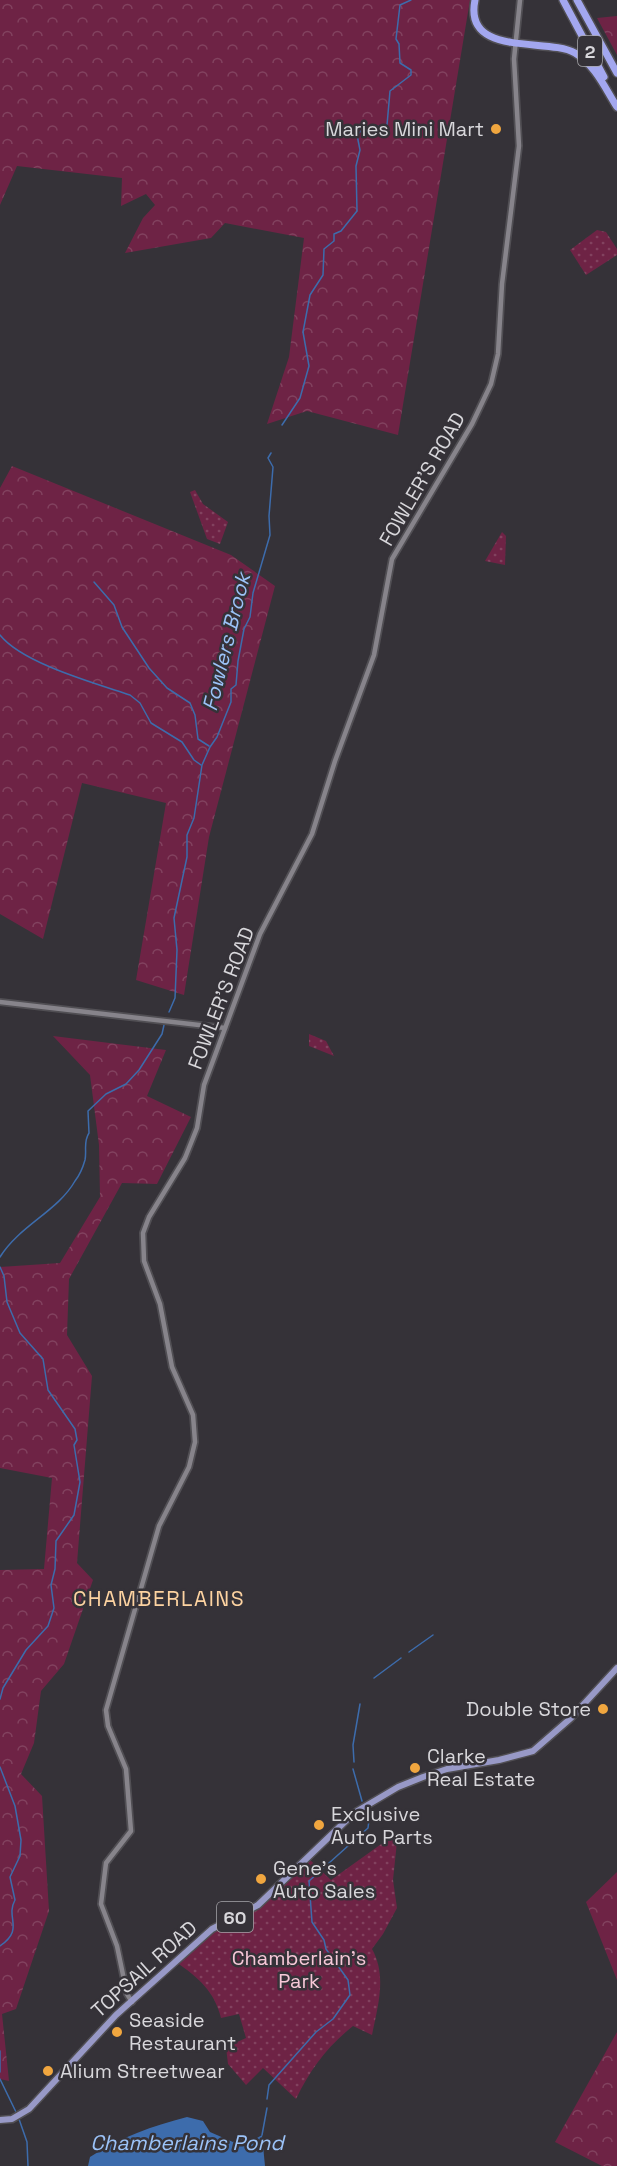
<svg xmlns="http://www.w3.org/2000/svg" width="617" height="2166" font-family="'Space Grotesk',sans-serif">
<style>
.forest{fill:url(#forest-crowns)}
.park{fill:url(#park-dots)}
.water{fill:#3d6cac}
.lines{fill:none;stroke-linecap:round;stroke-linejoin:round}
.stream{stroke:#3d6cac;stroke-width:1.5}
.minor-casing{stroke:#514f54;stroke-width:8}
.major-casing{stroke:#514f54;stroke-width:9}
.highway-casing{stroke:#514f54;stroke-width:10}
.minor{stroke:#87848b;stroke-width:4.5}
.major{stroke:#9899c7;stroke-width:6}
.highway{stroke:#a3a7ef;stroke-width:7}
.poi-dot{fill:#f0a63f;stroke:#353238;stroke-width:2}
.labels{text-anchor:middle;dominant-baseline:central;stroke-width:5;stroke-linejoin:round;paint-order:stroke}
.shield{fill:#353238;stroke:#a7a6aa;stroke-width:1.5}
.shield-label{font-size:18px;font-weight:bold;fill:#d8d7db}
.poi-label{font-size:20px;fill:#d8d7db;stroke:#353238;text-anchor:start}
.street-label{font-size:20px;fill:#d8d7db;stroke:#353238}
.park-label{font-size:20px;fill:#f7c8d8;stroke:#353238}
.water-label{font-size:21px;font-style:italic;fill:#9bc2f7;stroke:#353238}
.neighbourhood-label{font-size:21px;letter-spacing:1.5px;fill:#fdd3a1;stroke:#353238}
</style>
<defs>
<pattern id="forest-crowns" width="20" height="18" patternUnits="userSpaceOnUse" patternTransform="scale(1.5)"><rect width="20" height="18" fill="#6e2345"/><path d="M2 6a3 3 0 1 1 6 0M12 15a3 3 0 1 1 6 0" fill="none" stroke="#82425f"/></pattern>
<pattern id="park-dots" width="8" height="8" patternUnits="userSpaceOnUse" patternTransform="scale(1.5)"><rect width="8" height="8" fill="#6e2345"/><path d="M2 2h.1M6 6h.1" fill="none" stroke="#82425f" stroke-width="1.8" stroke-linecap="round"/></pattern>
</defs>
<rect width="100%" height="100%" fill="#353238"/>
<g class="forest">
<polygon points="0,0 470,0 398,435 307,411 267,424 289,357 304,238 225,223 211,238 125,253 143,218 155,205 146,194 121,206 122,178 17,166 0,205"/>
<polygon points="617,16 617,55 597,18"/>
<polygon points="12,466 231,555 275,586 209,837 184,995 136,980 166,803 82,783 43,939 0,914 0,488"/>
<polygon points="53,1036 166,1050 147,1096 191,1117 157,1184 122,1183 69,1279 67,1335 92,1376 77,1563 93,1580 64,1664 41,1691 34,1743 21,1774 42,1796 49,1911 16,2009 2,2014 9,2081 0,2079 0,1570 44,1569 52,1478 0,1468 0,1267 60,1263 100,1197 99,1145 90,1075"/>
<polygon points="617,1872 617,1980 586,1902"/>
<polygon points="617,2032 617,2166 602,2166 555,2142"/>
</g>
<g class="park">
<polygon points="597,230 606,232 617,249 617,255 586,275 570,250"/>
<polygon points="195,490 203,504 228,522 220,544 207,539 190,492"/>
<polygon points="502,532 506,536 505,565 485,561"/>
<polygon points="309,1034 326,1041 334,1056 309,1046"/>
<path d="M398 1832 393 1880 397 1908 383 1934 372 1949C387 1976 378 2005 372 2035L353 2026C327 2047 311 2068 296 2099L263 2068 246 2085 228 2064 226 2047 246 2038 239 2014 221 2018C214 1991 199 1978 176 1962L212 1929 258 1904 307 1857 331 1880Z"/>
</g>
<path class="water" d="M187 2117 203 2121 210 2132 233 2142 237 2139 252 2141 262 2135 265 2166H88L90 2157C120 2137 153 2126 187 2117Z"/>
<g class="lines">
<g class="stream">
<polyline points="282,425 300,398 309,366 303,332 310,295 323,275 324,249 334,241 334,234 341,231 357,211 356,166 360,150 357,135 363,129 387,125 390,91 411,75 411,70 400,63 399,44 396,39 400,5 411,0"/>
<polyline points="94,582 114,605 122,627 149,668 167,688 190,703 195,715 198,739 209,746"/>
<path d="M0 635C22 663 94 683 130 695L140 703 151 723 182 742 194 760 201 765"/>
<polyline points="169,1012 175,998 177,950 174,918 187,857 187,835 194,818 202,765 210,747 217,737 231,702 231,689 236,685 238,661 244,629 250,617 253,593 270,535 269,516 273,467 268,458 271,453"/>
<path d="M0 1257C19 1226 58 1211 75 1181 79 1176 83 1167 85 1160 87 1150 83 1142 89 1133L88 1111 106 1094 126 1084 139 1070 162 1034 164 1025"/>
<polyline points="0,1267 4,1276 7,1302 20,1333 43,1359 48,1390 75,1429 77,1440 74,1445 80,1482 74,1515 56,1541 55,1569 51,1585 54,1608 48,1626 26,1650 3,1688 0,1699"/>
<polyline points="409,1652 433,1635"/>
<polyline points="374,1678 401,1658"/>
<polyline points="354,1762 353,1745 360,1704"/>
<path d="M0 1767 15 1806 21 1840 20 1856 10 1877 15 1900C5 1918 25 1929 0 1946"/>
<polyline points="353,1769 362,1801"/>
<polyline points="0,2051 0,2072"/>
<polyline points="0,2079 16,2112"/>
<polyline points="267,2099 269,2085 316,2032 333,2019 350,1995 348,1980 326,1949 324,1940 312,1922 309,1881 368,1828 369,1820 366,1810"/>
<polyline points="19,2119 27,2142 28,2166"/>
<polyline points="262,2135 267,2108"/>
</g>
<defs>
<g id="minor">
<polyline points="0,1002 225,1028"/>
<polyline points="132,2002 127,1994 117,1946 101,1904 106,1863 131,1831 126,1769 108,1726 106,1710 159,1526 189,1467 195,1442 193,1415 172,1367 160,1304 144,1261 143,1233 149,1217 185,1158 197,1128 204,1085 260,934 312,834 335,761 374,655 392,559 472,424 491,384 498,354 502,284 519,146 514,59 520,0"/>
</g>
<polyline id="major" points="0,2120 12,2119 29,2109 116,2015 212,1929 258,1905 354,1813 398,1787 423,1777 447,1769 499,1760 533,1751 571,1718 617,1668"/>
<g id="highway">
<path d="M475 0C463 58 548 37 575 53 595 65 605 88 617 107"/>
<polyline points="563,0 604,77"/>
<polyline points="577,0 617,73"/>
</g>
</defs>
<use href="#minor" class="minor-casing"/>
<use href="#major" class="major-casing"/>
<use href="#highway" class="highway-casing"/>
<use href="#minor" class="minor"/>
<use href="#major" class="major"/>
<use href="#highway" class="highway"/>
</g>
<g class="poi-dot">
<circle cx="496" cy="129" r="6"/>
<circle cx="603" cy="1709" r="6"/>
<circle cx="415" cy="1768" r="6"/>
<circle cx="319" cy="1825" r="6"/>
<circle cx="261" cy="1879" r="6"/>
<circle cx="117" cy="2032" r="6"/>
<circle cx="48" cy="2071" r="6"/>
</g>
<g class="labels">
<g class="shield">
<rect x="578" y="36" width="24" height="30" rx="4.5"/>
<rect x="217" y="1902" width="36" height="30" rx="4.5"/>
</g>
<g class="shield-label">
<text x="590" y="51">2</text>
<text x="235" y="1917">60</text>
</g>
<g class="poi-label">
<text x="484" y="129" text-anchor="end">Maries Mini Mart</text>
<text x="591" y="1709" text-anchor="end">Double Store</text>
<text x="427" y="1756">Clarke<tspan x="427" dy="23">Real Estate</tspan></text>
<text x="331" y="1814">Exclusive<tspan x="331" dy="23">Auto Parts</tspan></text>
<text x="273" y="1868">Gene's<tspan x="273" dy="23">Auto Sales</tspan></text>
<text x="129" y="2020">Seaside<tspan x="129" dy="23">Restaurant</tspan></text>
<text x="60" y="2071">Alium Streetwear</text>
</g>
<g class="street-label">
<text transform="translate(422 479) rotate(-60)">FOWLER'S ROAD</text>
<text transform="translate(221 998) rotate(-69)">FOWLER'S ROAD</text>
<text transform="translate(144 1969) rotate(-42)">TOPSAIL ROAD</text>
</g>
<g class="park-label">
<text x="299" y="1958">Chamberlain's<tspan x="299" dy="23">Park</tspan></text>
</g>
<g class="water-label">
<text transform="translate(226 642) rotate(-76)">Fowlers Brook</text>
<text x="187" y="2142">Chamberlains Pond</text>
</g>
<g class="neighbourhood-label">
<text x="159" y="1598">CHAMBERLAINS</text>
</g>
</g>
</svg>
